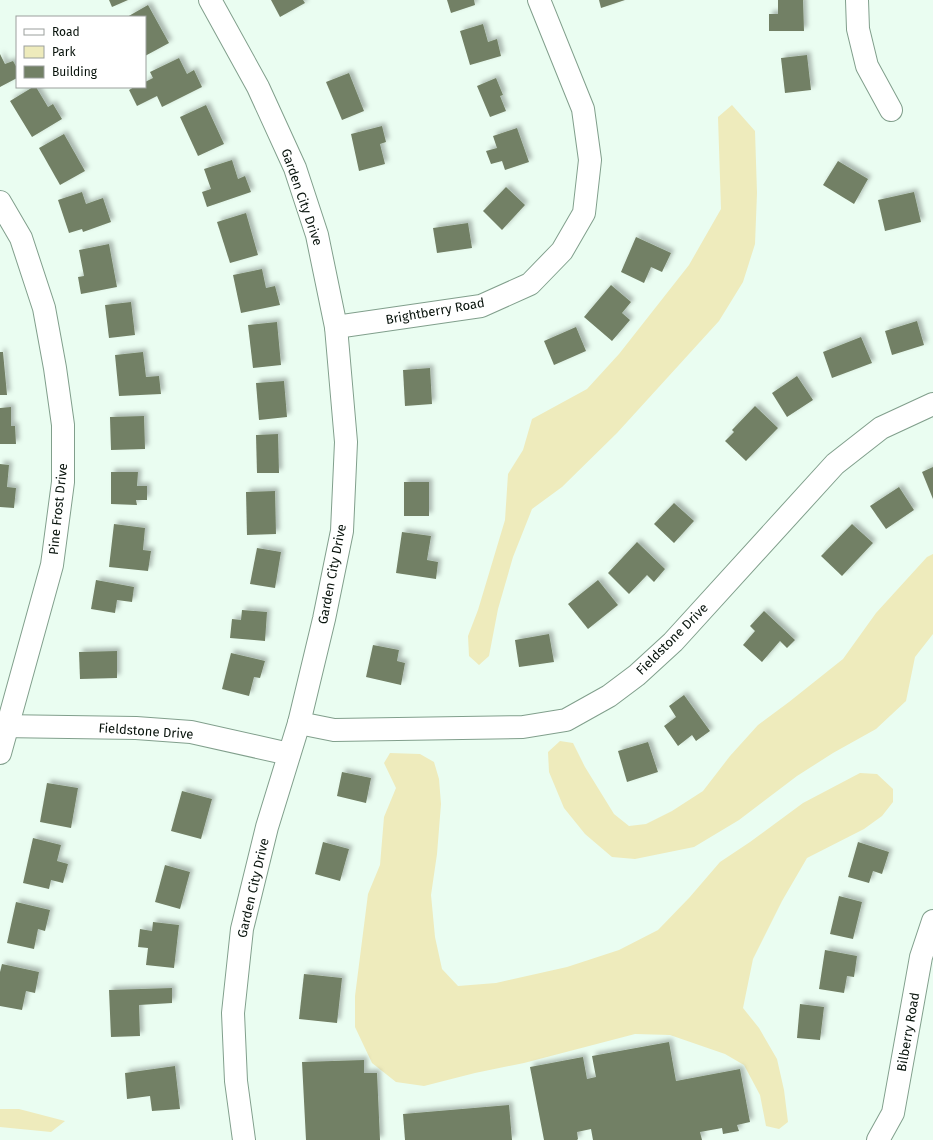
<svg xmlns="http://www.w3.org/2000/svg" width="933" height="1140" font-family="'Fira Sans',sans-serif">
<style>
.green{fill:#eeebbc}
.building{fill:#728065;filter:url(#shadow)}
.lines{fill:none;stroke-linecap:round;stroke-linejoin:round}
.street-casing{stroke:#819f8c;stroke-width:24}
.street{stroke:#fff;stroke-width:22}
.labels{text-anchor:middle;dominant-baseline:central;stroke-width:3;stroke-linejoin:round;paint-order:stroke}
.street-label{font-size:13px;fill:#06110a;stroke:#fff}
</style>
<defs>
<filter id="shadow"><feDropShadow dx="3.5" dy="-3.5" stdDeviation="2" flood-color="#0004"/></filter>
</defs>
<rect width="100%" height="100%" fill="#eafdf1"/>
<g class="green">
<polygon points="732,105 755,131 757,193 755,244 743,282 719,321 617,433 562,487 532,509 513,557 498,609 489,656 479,665 469,656 468,636 478,610 505,520 508,474 523,450 532,419 587,389 619,354 689,265 721,209 718,117"/>
<polygon points="933,554 933,634 915,657 906,701 876,729 833,753 797,776 739,820 694,847 635,859 612,857 585,834 564,808 549,772 548,752 560,741 573,743 585,767 614,814 629,826 646,824 672,811 703,791 730,756 758,725 789,702 843,659 876,613 927,557"/>
<polygon points="390,753 420,754 434,762 439,779 441,804 437,854 431,895 435,937 442,969 458,986 496,983 567,967 619,950 658,930 689,898 720,862 750,842 803,803 860,773 877,774 893,789 893,802 882,816 864,829 807,858 782,901 753,959 743,1008 759,1028 777,1059 784,1090 788,1122 779,1129 766,1126 760,1095 744,1065 725,1054 670,1035 635,1034 524,1063 475,1073 424,1086 396,1082 372,1063 355,1027 355,996 368,894 380,865 384,817 396,788 384,763"/>
<polygon points="0,1109 19,1109 65,1121 51,1132 0,1127"/>
</g>
<g class="building">
<polygon points="109,0 128,0 112,7"/>
<polygon points="271,0 303,0 305,3 280,17"/>
<polygon points="447,0 474,0 475,5 451,13"/>
<polygon points="599,0 625,0 601,8"/>
<polygon points="778,0 803,0 804,31 769,31 769,14 778,14"/>
<polygon points="148,5 169,43 145,56 145,17 127,17"/>
<polygon points="483,24 488,42 497,39 501,56 470,65 460,31"/>
<polygon points="0,54 5,64 13,61 17,68 17,78 0,87"/>
<polygon points="807,55 811,90 785,93 781,58"/>
<polygon points="179,58 187,74 194,70 202,87 162,107 157,96 137,106 129,90 134,87 145,87 145,82 153,78 150,72"/>
<polygon points="349,73 364,111 342,120 326,82"/>
<polygon points="496,78 503,95 500,96 506,111 490,117 477,86"/>
<polygon points="33,87 36,87 48,107 53,104 62,119 32,137 10,101"/>
<polygon points="206,105 224,144 198,156 180,117"/>
<polygon points="382,126 386,142 380,144 385,164 359,171 351,134"/>
<polygon points="517,128 529,162 505,170 502,161 491,164 486,151 497,148 493,136"/>
<polygon points="64,134 85,171 60,185 39,148"/>
<polygon points="232,160 238,179 245,176 251,192 207,207 202,192 211,189 204,169"/>
<polygon points="838,161 868,179 854,204 823,185"/>
<polygon points="506,187 525,205 502,230 483,211"/>
<polygon points="82,192 86,204 103,198 111,222 83,232 82,229 69,233 58,200"/>
<polygon points="914,192 921,222 885,231 878,200"/>
<polygon points="246,213 258,255 230,263 217,222"/>
<polygon points="468,223 472,248 437,253 433,228"/>
<polygon points="636,237 671,253 662,272 651,267 644,283 621,272"/>
<polygon points="109,244 117,287 81,294 78,277 84,276 79,250"/>
<polygon points="262,269 266,288 275,286 280,305 241,313 233,275"/>
<polygon points="611,285 631,302 622,313 630,320 612,341 584,317"/>
<polygon points="131,302 135,335 109,338 105,305"/>
<polygon points="917,321 924,345 892,355 885,331"/>
<polygon points="277,322 281,365 253,368 248,325"/>
<polygon points="576,327 586,351 554,365 544,341"/>
<polygon points="861,337 872,363 832,378 823,352"/>
<polygon points="0,352 3,352 7,395 0,395"/>
<polygon points="143,352 146,377 159,376 161,394 119,396 115,355"/>
<polygon points="430,368 432,404 405,406 403,370"/>
<polygon points="797,376 813,400 787,417 772,393"/>
<polygon points="284,381 287,417 259,420 256,383"/>
<polygon points="755,406 778,428 746,461 725,441 734,432 732,430"/>
<polygon points="11,407 11,426 15,426 16,444 0,444 0,408"/>
<polygon points="144,416 145,449 111,450 110,417"/>
<polygon points="278,434 279,473 257,473 256,435"/>
<polygon points="0,464 9,465 7,487 16,488 14,508 0,507"/>
<polygon points="933,467 933,499 922,472"/>
<polygon points="111,472 138,472 137,486 147,486 147,500 136,500 137,505 111,504"/>
<rect x="404" y="482" width="25" height="34"/>
<polygon points="899,487 914,510 886,529 870,506"/>
<polygon points="275,491 276,534 247,535 246,492"/>
<polygon points="674,503 694,521 674,543 654,524"/>
<polygon points="114,524 145,528 143,550 151,551 148,571 109,567"/>
<polygon points="852,524 873,543 842,576 821,556"/>
<polygon points="402,532 431,536 427,560 438,562 436,579 396,573"/>
<polygon points="637,542 665,569 654,582 647,575 629,594 608,573"/>
<polygon points="257,548 281,552 275,588 250,584"/>
<polygon points="96,580 134,587 132,602 117,600 115,613 91,609"/>
<polygon points="598,580 618,605 588,629 568,604"/>
<polygon points="242,610 267,612 265,641 230,638 232,619 241,620"/>
<polygon points="764,611 795,640 787,648 780,641 762,662 743,645 755,631 750,626"/>
<polygon points="549,634 554,662 519,667 515,640"/>
<polygon points="373,645 399,650 397,661 405,663 401,685 366,677"/>
<polygon points="117,651 117,678 80,679 79,652"/>
<polygon points="231,653 265,661 260,678 254,677 249,696 222,689"/>
<polygon points="684,695 710,731 696,741 692,735 678,746 664,726 676,717 669,706"/>
<polygon points="648,742 658,772 627,782 618,751"/>
<polygon points="342,772 371,778 366,803 337,796"/>
<polygon points="47,783 78,788 71,828 40,822"/>
<polygon points="182,791 212,799 201,839 171,831"/>
<polygon points="33,838 61,845 57,861 68,864 63,883 51,880 49,889 23,883"/>
<polygon points="323,842 349,849 340,881 315,874"/>
<polygon points="858,842 889,852 882,874 873,871 869,883 848,877"/>
<polygon points="165,865 190,872 180,909 155,902"/>
<polygon points="839,896 862,902 853,939 830,934"/>
<polygon points="16,902 50,910 45,931 38,929 34,949 7,943"/>
<polygon points="153,922 179,925 174,968 146,965 148,948 138,947 140,929 152,931"/>
<polygon points="825,950 857,956 854,977 847,976 844,993 819,989"/>
<polygon points="2,964 39,972 35,993 26,991 22,1010 0,1006 0,972"/>
<polygon points="304,974 342,978 337,1023 299,1019"/>
<polygon points="172,988 172,1003 139,1005 140,1036 111,1037 109,990"/>
<polygon points="800,1004 824,1007 820,1040 797,1038"/>
<polygon points="669,1042 676,1081 740,1069 750,1122 737,1125 739,1131 723,1134 722,1128 700,1132 702,1140 593,1140 591,1129 577,1132 578,1139 577,1140 544,1140 530,1067 583,1057 587,1079 596,1077 592,1056"/>
<polygon points="364,1060 364,1073 377,1073 380,1140 306,1140 302,1062"/>
<polygon points="175,1066 180,1109 152,1111 150,1096 127,1099 125,1073"/>
<polygon points="509,1105 512,1140 405,1140 403,1114"/>
</g>
<g class="lines">
<defs>
<g id="street">
<polyline points="210,0 258,87 295,168 317,235 336,327 346,442 342,531 324,619 299,723 267,827 242,929 233,1013 236,1081 244,1140"/>
<polyline points="857,0 858,29 867,66 891,110"/>
<polyline points="0,202 21,238 44,308 55,368 63,425 63,482 52,565 0,753"/>
<polyline points="336,327 481,306 530,284 562,251 584,213 590,160 583,109 539,0"/>
<polyline points="299,723 334,730 523,727 566,720 609,696 637,675 673,642 835,464 881,428 933,404"/>
<polyline points="0,726 136,728 191,732 289,754"/>
<polyline points="878,1140 893,1113 921,957 933,921"/>
</g>
</defs>
<use href="#street" class="street-casing"/>
<use href="#street" class="street"/>
</g>
<g class="labels">
<g class="street-label">
<text transform="translate(302 197) rotate(71)">Garden City Drive</text>
<text transform="translate(435 311) rotate(-10)">Brightberry Road</text>
<text transform="translate(58 509) rotate(-84)">Pine Frost Drive</text>
<text transform="translate(332 574) rotate(-79)">Garden City Drive</text>
<text transform="translate(672 639) rotate(-45)">Fieldstone Drive</text>
<text transform="translate(146 731) rotate(4)">Fieldstone Drive</text>
<text transform="translate(253 888) rotate(-77)">Garden City Drive</text>
<text transform="translate(908 1032) rotate(-80)">Bilberry Road</text>
</g>
</g>
<rect x="16" y="16" width="130" height="72" fill="#ffffff" stroke="#9ba09d"/>
<rect x="24" y="29" width="20" height="6" fill="#ffffff" stroke="#9ba09d"/>
<text x="52" y="36" font-size="12" fill="#06110a">Road</text>
<rect x="24" y="46" width="20" height="12" fill="#eeebbc" stroke="#9ba09d"/>
<text x="52" y="56" font-size="12" fill="#06110a">Park</text>
<rect x="24" y="66" width="20" height="12" fill="#728065" stroke="#9ba09d"/>
<text x="52" y="76" font-size="12" fill="#06110a">Building</text>
</svg>
